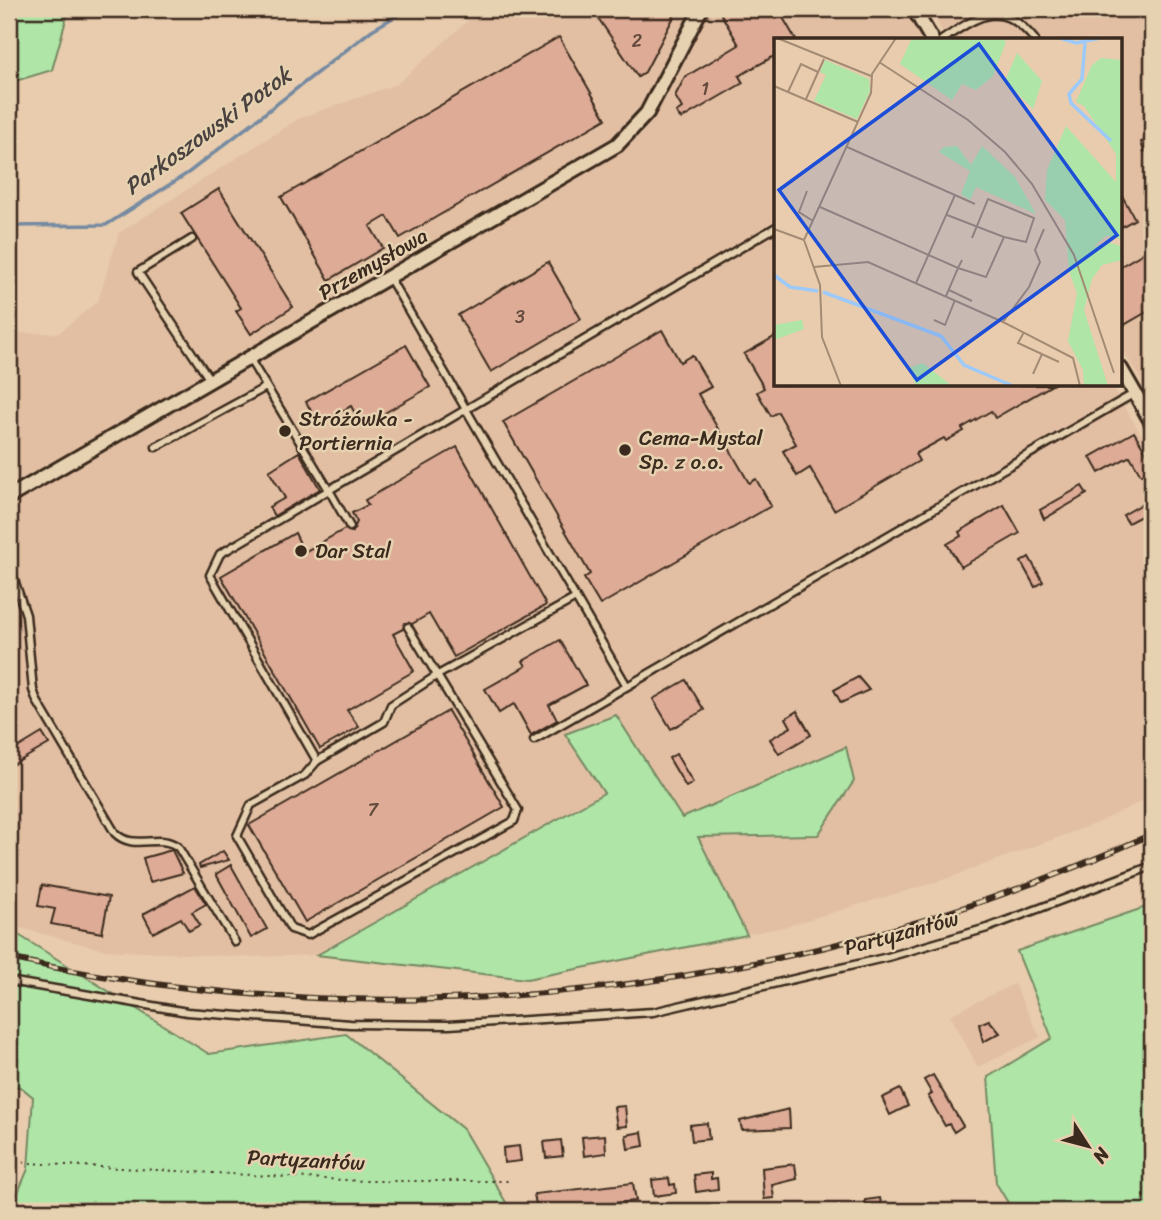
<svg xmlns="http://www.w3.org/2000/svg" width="1161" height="1220" font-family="Sriracha,sans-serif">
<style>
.built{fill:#e2bfa3}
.green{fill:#afe5a7;stroke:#758862;stroke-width:2}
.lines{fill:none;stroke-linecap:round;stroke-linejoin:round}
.stream{stroke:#768aa1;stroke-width:3.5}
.building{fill:#ddab96;stroke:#3b2a1e;stroke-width:2}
.service-casing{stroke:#3b2a1e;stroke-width:11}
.minor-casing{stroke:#3b2a1e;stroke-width:18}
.path{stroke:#3b2a1e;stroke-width:2;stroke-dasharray:2 5;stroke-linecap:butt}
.service{stroke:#e6d1b0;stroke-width:6}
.minor{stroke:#e6d1b0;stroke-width:12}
.rail-casing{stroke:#3b2a1e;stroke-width:6}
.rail{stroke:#e6d1b0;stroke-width:3.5;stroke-dasharray:10;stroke-linecap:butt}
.poi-dot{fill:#3b2a1e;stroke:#e6d1b0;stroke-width:2.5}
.labels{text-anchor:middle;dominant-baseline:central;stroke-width:5;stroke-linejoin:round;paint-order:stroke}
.number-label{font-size:18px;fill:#644a3c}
.street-label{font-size:21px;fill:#3b2a1e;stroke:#e6d1b0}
.poi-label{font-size:21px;fill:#3b2a1e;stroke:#e6d1b0;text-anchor:start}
.water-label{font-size:23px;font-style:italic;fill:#4a423f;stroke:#e6d1b0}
.inset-river{fill:none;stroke:#9dcaf8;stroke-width:3.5}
.inset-road{fill:none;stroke:#a38b74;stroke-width:2}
.view{fill:#1d4ed8;fill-opacity:0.15;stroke:#1d4ed8;stroke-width:3.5}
.inset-edge{fill:none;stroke:#3b2a1e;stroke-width:3.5}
</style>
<rect width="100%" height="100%" fill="#e8ccad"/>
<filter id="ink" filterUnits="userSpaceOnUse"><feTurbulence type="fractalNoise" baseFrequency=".0143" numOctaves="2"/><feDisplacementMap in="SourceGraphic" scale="14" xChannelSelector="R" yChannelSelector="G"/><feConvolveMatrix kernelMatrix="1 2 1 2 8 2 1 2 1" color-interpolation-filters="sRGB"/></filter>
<g filter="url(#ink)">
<g class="built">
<polygon points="481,9 906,9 923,40 776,40 776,385 1111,385 1152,452 1152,796 1102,821 943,880 780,928 588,962 317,955 246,957 104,950 9,925 9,333 59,333 98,301 119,233 300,118 397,84"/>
<polygon points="931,9 1152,9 1152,399 1121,347 1121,40 946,40"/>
<polygon points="1014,984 1040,1037 978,1067 950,1015"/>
</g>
<g class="green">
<polygon points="9,9 69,9 52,70 9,83"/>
<polygon points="616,715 682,818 846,747 854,781 818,835 698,837 747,935 527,979 317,955 604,793 565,734"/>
<polygon points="1152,905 1152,1211 1013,1211 996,1183 988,1077 1052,1038 1017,951"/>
<polygon points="9,929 209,1054 346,1034 463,1129 511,1211 9,1211 9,1204 13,1204 28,1169 33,1097 22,1088 9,1084"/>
</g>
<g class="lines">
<polyline class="stream" points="9,226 106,225 188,173 372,30 408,9"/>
</g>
<g class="building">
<polygon points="592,9 678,9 645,72 638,77"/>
<polygon points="718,9 778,9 796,40 776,40 776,55 739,76 743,83 681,119 676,112 682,108 675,96 685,77 739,45"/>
<polygon points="559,37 606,119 400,238 387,216 370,226 383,248 329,280 281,197"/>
<polygon points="1152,138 1152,149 1144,152 1141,142"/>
<polygon points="219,189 293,307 251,334 236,311 241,308 181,213"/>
<polygon points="1121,194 1135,219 1121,227"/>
<polygon points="1152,248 1152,309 1124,325 1121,319 1121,266"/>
<polygon points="548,262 581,319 491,372 458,315"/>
<polygon points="662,330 680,362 692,355 711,387 698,394 749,483 756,479 771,506 600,605 584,578 590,574 503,422"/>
<polygon points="776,336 776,385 1052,385 995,418 991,411 962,428 964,431 946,441 944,438 915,454 919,461 834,510 810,468 797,476 783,451 796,444 778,412 771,416 757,392 764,388 744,354"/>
<polygon points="406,345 430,387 362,426 351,406 319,425 306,402"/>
<polygon points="1134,432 1152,462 1152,469 1141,475 1130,456 1099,473 1090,457"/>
<polygon points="457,447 546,605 454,657 429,614 412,624 405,623 403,629 393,634 414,671 347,710 359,727 320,749 221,576 295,533 304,552 345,529 352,532 357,522 352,513 368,505 365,500"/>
<polygon points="299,452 320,489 274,516 269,507 285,498 269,471"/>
<polygon points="1082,486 1087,494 1044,519 1040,510"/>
<polygon points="1144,503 1149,512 1128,523 1123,515"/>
<polygon points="1004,505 1020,533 961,567 947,544 961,536 959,532"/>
<polygon points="1029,557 1043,582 1035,587 1021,562"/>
<polygon points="560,640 586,685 549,705 557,720 531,735 514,704 499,713 485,689 526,666 523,661"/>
<polygon points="858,677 869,690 841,703 834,690"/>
<polygon points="686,680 704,710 671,729 653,699"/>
<polygon points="448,711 504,807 305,922 249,825"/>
<polygon points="797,711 811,735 779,754 770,739 791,727 786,718"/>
<polygon points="42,733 49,744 9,767 9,753"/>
<polygon points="676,754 693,783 686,787 669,758"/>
<polygon points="172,850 183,873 150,882 143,858"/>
<polygon points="223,851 229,860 200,868 199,865"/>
<polygon points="231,865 267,929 251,938 216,874"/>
<polygon points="42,885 109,897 102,933 51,924 55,909 38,906"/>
<polygon points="195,886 206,904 192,912 200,925 189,931 181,918 153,933 143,914"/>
<polygon points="989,1020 1000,1033 983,1042 979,1024"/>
<polygon points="933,1075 963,1126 954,1132 949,1124 945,1126 928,1096 932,1094 924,1080"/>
<polygon points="900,1089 908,1106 890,1115 882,1098"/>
<polygon points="625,1106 627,1126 617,1127 614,1107"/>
<polygon points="789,1109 790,1128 742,1130 740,1121"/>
<polygon points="707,1123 709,1139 692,1141 690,1125"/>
<polygon points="642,1132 644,1146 628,1149 626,1135"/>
<polygon points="605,1135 606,1153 584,1156 582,1137"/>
<polygon points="561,1140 563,1156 546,1158 544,1142"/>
<polygon points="519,1146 521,1161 504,1163 503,1148"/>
<polygon points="795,1164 797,1179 772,1185 774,1198 764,1199 762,1168"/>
<polygon points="711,1173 711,1179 717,1178 718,1189 696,1192 694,1175"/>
<polygon points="669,1178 670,1185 675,1184 676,1193 654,1196 652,1180"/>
<polygon points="633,1183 636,1201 537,1210 534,1194"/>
<polygon points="880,1198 882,1209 866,1211 865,1200"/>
</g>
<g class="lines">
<defs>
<g id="service">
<path d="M942 40C982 13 1002 0 1035 40"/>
<polyline points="192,239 138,272 210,380"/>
<polyline points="389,277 627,686"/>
<polyline points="249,358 329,490 220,554 210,575 317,761 305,775 251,805 237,836 291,929 308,935 514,821 518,810 408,627"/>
<polyline points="156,447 266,387"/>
<polyline points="350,527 329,490 776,227"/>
<path d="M9 565 26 615 33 690 37 701 115 833C134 852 158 832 178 847L235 942"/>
<polyline points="534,740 1135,393"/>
<polyline points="317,761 384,722 391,705 436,676 574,599"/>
<polyline points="9,981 187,1012 350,1024 449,1025 653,1012 888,957 987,928 1152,866"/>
</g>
<g id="minor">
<polyline points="914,9 932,40"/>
<polyline points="1121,369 1152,423"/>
<polyline points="9,497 617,145 647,113 701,9"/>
</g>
</defs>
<use href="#service" class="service-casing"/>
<use href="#minor" class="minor-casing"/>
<polyline class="path" points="9,1162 363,1181 508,1181"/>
<use href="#service" class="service"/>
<use href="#minor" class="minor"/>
<defs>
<path id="rail" d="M9 958C393 1043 795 996 1152 834"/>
</defs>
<use href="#rail" class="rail-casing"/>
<use href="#rail" class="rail"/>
</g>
</g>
<g class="poi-dot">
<circle cx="285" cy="431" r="7"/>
<circle cx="625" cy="450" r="7"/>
<circle cx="301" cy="551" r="7"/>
</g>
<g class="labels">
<g class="number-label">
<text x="637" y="41">2</text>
<text x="705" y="89">1</text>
<text x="520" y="317">3</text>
<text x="373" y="810">7</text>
</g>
<g class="street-label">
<text transform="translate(373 264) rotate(-30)">Przemysłowa</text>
<text transform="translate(901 933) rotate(-15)">Partyzantów</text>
<text transform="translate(306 1160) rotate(3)">Partyzantów</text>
</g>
<g class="poi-label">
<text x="299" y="419">Stróżówka -<tspan x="299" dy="24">Portiernia</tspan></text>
<text x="639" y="438">Cema-Mystal<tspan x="639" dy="24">Sp. z o.o.</tspan></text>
<text x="315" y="551">Dar Stal</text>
</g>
<g class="water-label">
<text transform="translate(208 131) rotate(-36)">Parkoszowski Potok</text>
</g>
</g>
<g transform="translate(774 38)">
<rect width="348" height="348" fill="#e8ccad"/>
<path d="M138 0H228L232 4 219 38 202 52 188 46 178 62 126 26ZM243 15 268 43 259 71 231 43ZM327 20 348 22V201L332 198 319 209 333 204 348 208V222L328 227 318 241 310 272 334 348H310L309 332 294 303 303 255 295 233 291 182 271 162 273 132 292 88 342 144V116L310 68 302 64 318 27ZM51 22 95 41 96 53 83 81 40 63 52 37 46 34ZM183 108 197 127 208 108 241 139 262 176 202 149 196 162 187 156 196 133 165 114 170 109ZM28 282 30 291 0 302V287ZM149 325 178 348H142L135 330Z" fill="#afe5a7"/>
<path class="inset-river" d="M286 0 302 5 326 0M311 5 308 41 295 56 297 65 337 103M0 237 16 249 44 253M49 254 167 298 190 327 239 348"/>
<path class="inset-road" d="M3 0 97 38M105 24 194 82 231 114 258 146 300 217 340 335M0 48 84 84M14 54 27 26 44 34M32 61 50 21M73 109 201 166M33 153 25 174 39 183M46 169 184 230 188 222M173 177 230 199M0 191 30 202M30 202 97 55 98 36 122 0M30 202 46 247 48 299 67 348M40 229 94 224 229 284 299 320 306 348M142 245 181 157M175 252 198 263M172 258 184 230 212 239 230 199 252 204 260 180 214 161 198 200M160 282 171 287 181 262M229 284 255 249 266 224 261 212 270 191M250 294 244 305 285 324M259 336 268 316"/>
<path class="view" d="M205 6 343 197 143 342 5 152Z"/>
<rect width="348" height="348" class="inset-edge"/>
</g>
<rect width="1161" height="1220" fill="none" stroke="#e6d1b0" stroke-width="35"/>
<rect x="18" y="18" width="1126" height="1185" fill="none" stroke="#3b2a1e" stroke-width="2.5" filter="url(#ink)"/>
<g transform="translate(1088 1146) rotate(126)" stroke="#e6d1b0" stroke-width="5" paint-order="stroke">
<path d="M0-5L12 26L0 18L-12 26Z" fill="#3b2a1e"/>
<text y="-10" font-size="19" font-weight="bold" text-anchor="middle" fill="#3b2a1e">N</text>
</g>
</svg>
